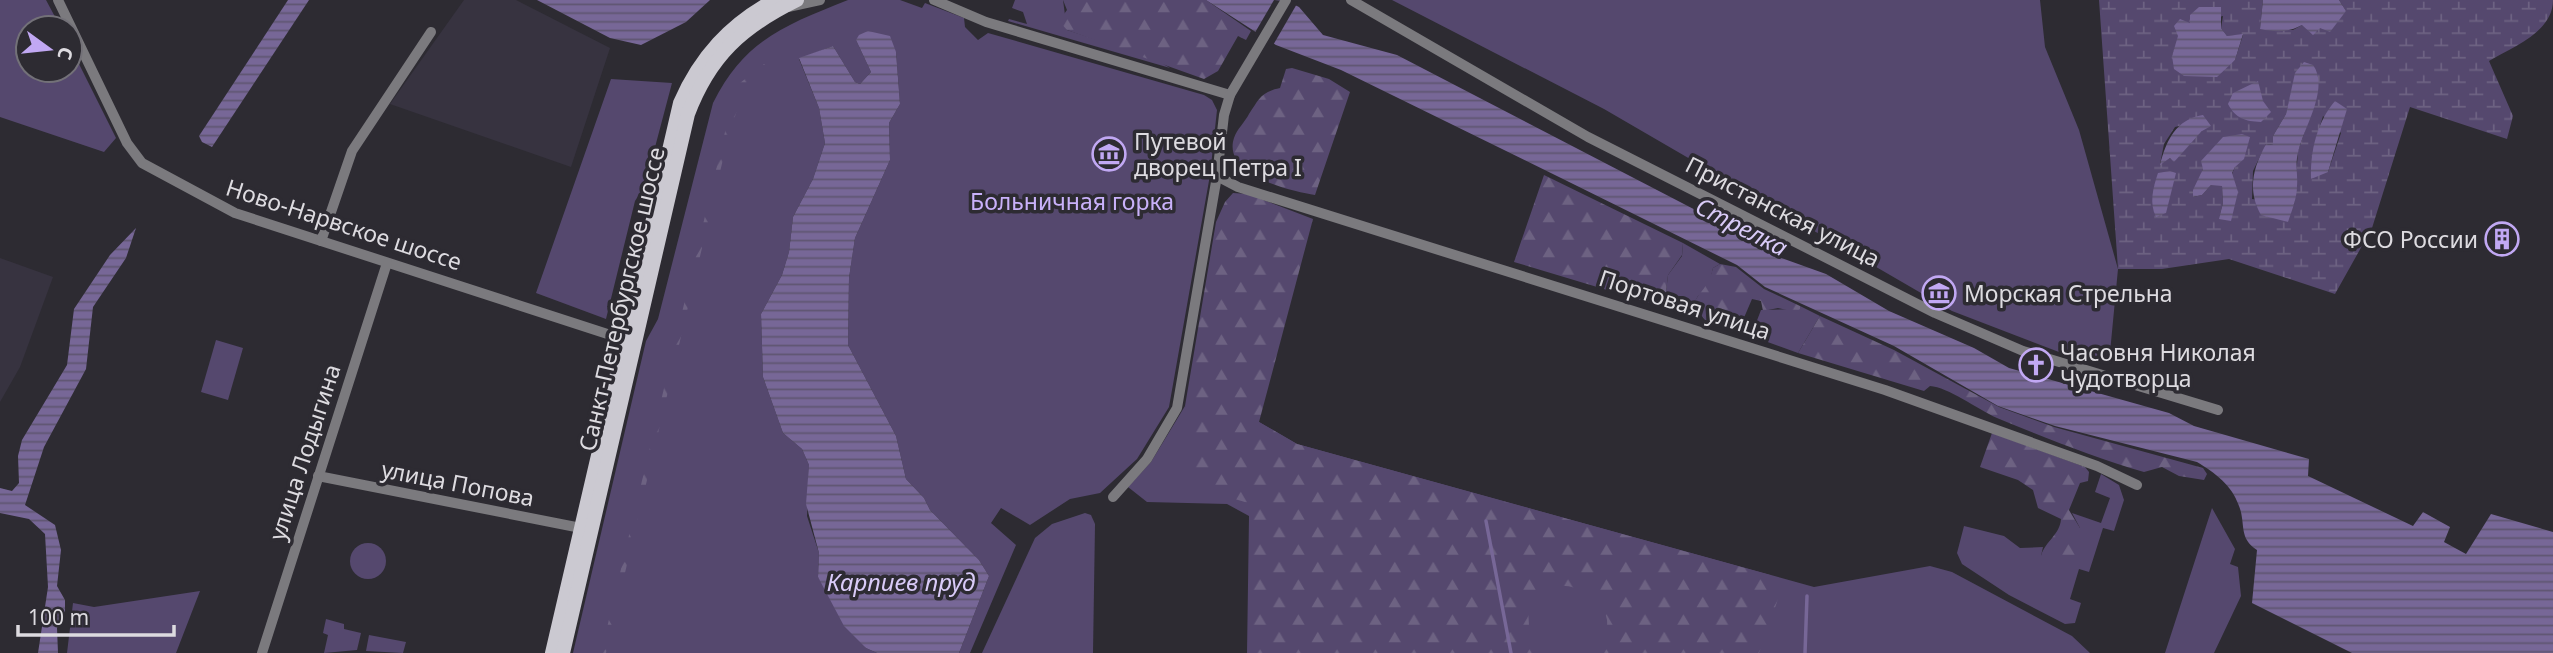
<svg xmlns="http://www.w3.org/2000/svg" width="2553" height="653" font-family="'Noto Sans',sans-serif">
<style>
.built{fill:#373340}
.green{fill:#55486e}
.forest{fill:url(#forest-firs)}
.wetland{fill:url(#wetland-marsh);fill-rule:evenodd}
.water{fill:url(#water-rules)}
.pier{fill:#2d2b32}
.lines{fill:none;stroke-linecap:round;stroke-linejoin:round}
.stream{stroke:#776797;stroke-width:3.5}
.minor{stroke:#7b7a7e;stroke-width:10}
.major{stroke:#cbc9d1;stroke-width:14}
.labels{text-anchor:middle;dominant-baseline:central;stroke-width:7;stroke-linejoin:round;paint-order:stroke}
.poi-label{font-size:23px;fill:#dddbe0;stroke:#2d2b32;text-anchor:start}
.park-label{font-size:23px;fill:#c9b1fa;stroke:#2d2b32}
.street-label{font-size:23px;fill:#dddbe0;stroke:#2d2b32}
.water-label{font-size:24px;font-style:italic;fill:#d9cbf8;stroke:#2d2b32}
</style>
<defs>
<pattern id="forest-firs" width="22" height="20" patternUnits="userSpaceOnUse" patternTransform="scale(1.75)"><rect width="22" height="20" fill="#55486e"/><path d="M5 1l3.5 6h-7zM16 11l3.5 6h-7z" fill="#6d6282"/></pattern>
<pattern id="wetland-marsh" width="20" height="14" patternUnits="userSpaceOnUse" patternTransform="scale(1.75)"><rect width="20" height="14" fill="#55486e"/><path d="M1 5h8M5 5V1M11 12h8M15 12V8" fill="none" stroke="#6d6282"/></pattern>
<pattern id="water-rules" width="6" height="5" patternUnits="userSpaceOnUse" patternTransform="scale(1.75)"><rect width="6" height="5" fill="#776797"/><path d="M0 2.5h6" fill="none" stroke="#5f5671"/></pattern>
</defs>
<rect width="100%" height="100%" fill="#2d2b32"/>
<g class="built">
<polygon points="464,0 516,0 610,48 571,167 390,104"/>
<polygon points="0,258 53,277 20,367 0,402"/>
</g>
<g class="green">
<polygon points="0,0 46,0 61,28 28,28 28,70 70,70 70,46 116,138 104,152 0,117"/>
<path d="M848 0H900L922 8 925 3 964 18 965 27 978 40 988 33 1204 95 1212 100 1217 110 1210 175 1169 407 1137 459 1100 493 1070 499 1030 525 1001 508 991 523 1016 545 970 653H959L989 576 979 560 930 510 924 498 906 479 896 436 848 345 849 278 855 238 890 160 889 123 900 104 896 52 856 40 871 72 860 84 855 82 833 46 799 59 819 108 825 143 813 179 793 217 789 252 782 275 761 314 763 377 783 433 802 449 809 465 807 516 819 553 818 577 866 648 877 653H573L646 341 658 319 713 103C745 39 786 25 848 0Z"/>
<polygon points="1015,0 1063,0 1067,30 1155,59 1170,68 1008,21 1009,19 1027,24 1023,12 1012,8"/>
<polygon points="1392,0 2040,0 2045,47 2079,130 2118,269 2109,363 2080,360 1952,311 1604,109"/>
<polygon points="611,79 672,83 645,185 635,201 606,319 536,293"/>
<polygon points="1683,243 1720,264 1713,268 1708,289 1698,296 1693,305 1693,317 1657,305 1665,300 1668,275 1682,256"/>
<polygon points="1800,306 1820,316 1798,353 1751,336 1761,310 1800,309"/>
<polygon points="216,340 243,348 228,400 201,392"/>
<polygon points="1185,406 1259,422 1297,444 1814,587 1930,566 1952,572 2072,636 2090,653 1247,653 1249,516 1227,504 1147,502 1128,487 1151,462"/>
<polygon points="2101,474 2119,485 2124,500 2114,531 2103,528 2089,572 2079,569 2070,599 2081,603 2075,623 2065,624 2009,595 1962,564 1957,553 1964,526 2004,536 2020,548 2043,547 2041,556 2080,528 2072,513 2101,523 2110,498 2095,492"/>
<polygon points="2212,508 2235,549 2230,564 2238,567 2241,596 2214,653 2165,653"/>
<polygon points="1085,513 1091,515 1095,524 1093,653 982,653 1035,538 1052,524"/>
<circle cx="368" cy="561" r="18"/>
<polygon points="200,591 176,653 67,653 73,603 94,607"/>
<polygon points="326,619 344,624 344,629 361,633 357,650 324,653 328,635 323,633"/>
<polygon points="369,635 406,642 403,653 366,651"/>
</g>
<g class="forest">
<polygon points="1063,0 1206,0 1251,31 1246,40 1238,36 1218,71 1204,79 1067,30 1059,21 1067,10"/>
<polygon points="764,64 768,67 745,87 729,134 606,653 601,653 725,132 740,83"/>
<path d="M1292 68 1329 79 1350 92 1315 195C1290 191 1222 175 1234 138 1237 129 1245 122 1249 114 1259 99 1261 92 1280 88L1286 69Z"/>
<polygon points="1544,175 1683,243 1682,255 1668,275 1665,300 1657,305 1514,262"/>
<path d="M1233 193 1248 194 1313 219 1259 422 1297 444 1770 575 1780 586 1777 602 1759 653H1602C1604 643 1608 630 1607 620 1605 608 1598 601 1588 595 1563 578 1546 586 1528 607L1529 626 1545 653H1252L1251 504C1181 482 1186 490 1197 418L1185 406 1216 222 1225 202Z"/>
<path d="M1720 264 1736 267 1764 289 1800 306V309L1796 312 1778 308 1763 311 1761 301 1752 299 1740 327 1705 320 1693 305C1701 288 1707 291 1713 268Z"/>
<path d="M1820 316 1894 350 1999 407 2054 427 2203 468 2207 474 2204 480 2179 476 2162 467 2144 472C2096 458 2043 437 1997 418 1977 409 1948 387 1930 386L1924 391 1798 353Z"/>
<path d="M1992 433 2085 467 2089 472 2088 481 2080 483 2069 510 2080 528 2081 550 2068 566 2041 556C2045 541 2060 535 2061 519L2038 508 2033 490 2018 480 1980 467Z"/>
</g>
<path class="wetland" d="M2099 0H2263L2260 29 2293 30 2302 25 2319 27 2346 11 2339 0H2553C2553 32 2514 46 2489 61L2513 116 2507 139 2410 107 2372 228 2335 294 2229 259 2162 269H2118ZM2223 16 2221 28 2227 36 2243 35 2235 60 2223 69 2172 56 2184 22 2190 24ZM2296 73 2318 84 2313 108 2298 151 2294 205 2252 199 2253 171 2266 144 2273 145V136L2286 114ZM2323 116 2341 133 2328 172 2317 136ZM2187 124 2202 131 2174 161 2170 158 2160 164 2164 144 2175 127ZM2235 167 2232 174 2219 219 2223 203 2222 185H2211L2202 195 2193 197 2203 169Z"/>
<g class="water">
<polygon points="288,0 309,0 212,147 202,142 199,136"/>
<polygon points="537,0 710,0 686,22 641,45 610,38"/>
<path d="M1206 0H1285L1299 7 1323 35 1397 55 1734 230 1776 256 1826 274 1889 311 1974 348 2009 368 2169 413 2194 426 2309 459 2308 476 2413 526 2423 512 2450 527 2444 542 2466 554 2491 514 2553 532V653H2352L2252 603 2257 550C2238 538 2246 523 2239 506 2232 485 2215 473 2197 462L2055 426 1998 406 1894 346 1765 287 1737 265 1561 178 1341 70 1276 45Z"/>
<path d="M2263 0H2339L2346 11 2330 32 2320 28 2313 35 2302 25C2287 33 2276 32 2260 29Z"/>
<polygon points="2199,7 2221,7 2221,28 2227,36 2243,34 2235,60 2217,77 2184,76 2174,69 2172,56 2178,36 2174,26 2180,19 2190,23 2190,15"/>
<polygon points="868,31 890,36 896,52 900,104 889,123 890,160 855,238 849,278 848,345 896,436 906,479 924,498 930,510 979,560 989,576 959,653 877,653 866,648 844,626 818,577 819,553 806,504 809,465 802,449 783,433 763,377 761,314 782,275 789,252 793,217 813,179 825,143 819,108 799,58 833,46 855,82 860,84 871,72 856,40 859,35"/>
<path d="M2304 62 2313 65C2330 89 2303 128 2298 153 2295 164 2298 175 2297 186 2297 198 2292 210 2288 222L2261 215C2247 190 2253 168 2266 144L2273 145V136L2286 114 2295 73Z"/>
<path d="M2258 81 2263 101 2271 112 2261 122C2245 121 2236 119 2228 104L2233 93Z"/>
<path d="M2335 101 2347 109 2328 172 2311 179C2310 151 2317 122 2335 101Z"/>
<path d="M2203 115 2211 126 2202 131 2174 162 2170 158 2160 165C2166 141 2176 119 2203 115Z"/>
<polygon points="2242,134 2250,137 2244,159 2235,167 2232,173 2238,192 2231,221 2219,219 2223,203 2222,186 2211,185 2202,195 2193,197 2193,190 2203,169 2201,161 2223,137"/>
<path d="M2170 171 2176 173 2166 213 2156 217C2149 203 2153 188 2158 173Z"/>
<polygon points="136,228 126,258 93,307 86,369 44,447 25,505 55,525 61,550 57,586 65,600 65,612 57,628 58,653 38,653 48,587 45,534 29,519 0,513 0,488 12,491 19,483 18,456 22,440 67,365 74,309 110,255"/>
</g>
<polygon class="pier" points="1274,0 1298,2 1272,47 1253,36"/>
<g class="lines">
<g class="stream">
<polyline points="1486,521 1511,653"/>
<polyline points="1805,653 1807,596"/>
</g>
<g class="minor">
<polyline points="58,0 127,143 142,163 235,213 629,341"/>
<polyline points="934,0 986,22 1230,95"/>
<polyline points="1351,0 1588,137 1935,313 2023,351 2218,410"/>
<polyline points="788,7 820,0"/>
<polyline points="1217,176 1238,187 1885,390 2097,466 2137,485"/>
<polyline points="321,241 352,151 431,32"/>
<polyline points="318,476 586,529"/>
<polyline points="1113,497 1147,459 1177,408 1217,176 1224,115 1230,95 1286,0"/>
<polyline points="262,653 387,263"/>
</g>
<g class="major">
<path d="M552 653 680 103C700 57 730 24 775 0"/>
<path d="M563 653 688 114C710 56 742 27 797 0"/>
</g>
</g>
<defs>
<symbol id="museum-ring" viewBox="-11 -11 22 22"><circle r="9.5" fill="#2d2b32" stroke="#c1a8f3" stroke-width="1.5"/><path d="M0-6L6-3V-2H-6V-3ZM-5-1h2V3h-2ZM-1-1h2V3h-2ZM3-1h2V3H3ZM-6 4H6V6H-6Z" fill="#c1a8f3"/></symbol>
<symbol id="building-ring" viewBox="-11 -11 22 22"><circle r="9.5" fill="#2d2b32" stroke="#c1a8f3" stroke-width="1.5"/><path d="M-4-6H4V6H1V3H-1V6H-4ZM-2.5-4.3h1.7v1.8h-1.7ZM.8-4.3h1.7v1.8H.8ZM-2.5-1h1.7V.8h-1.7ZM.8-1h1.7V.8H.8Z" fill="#c1a8f3"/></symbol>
<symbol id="church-ring" viewBox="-11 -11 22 22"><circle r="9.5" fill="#2d2b32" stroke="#c1a8f3" stroke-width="1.5"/><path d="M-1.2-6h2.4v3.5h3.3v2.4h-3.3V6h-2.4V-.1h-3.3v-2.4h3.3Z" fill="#c1a8f3"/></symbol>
</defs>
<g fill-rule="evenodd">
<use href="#museum-ring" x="1090" y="135" width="38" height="38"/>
<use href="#building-ring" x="2483" y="220" width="38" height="38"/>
<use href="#museum-ring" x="1920" y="274" width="38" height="38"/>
<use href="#church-ring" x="2017" y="346" width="38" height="38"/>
</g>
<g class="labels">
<g class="poi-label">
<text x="1134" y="141">Путевой<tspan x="1134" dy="26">дворец Петра I</tspan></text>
<text x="2478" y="239" text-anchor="end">ФСО России</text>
<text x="1964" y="293">Морская Стрельна</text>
<text x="2060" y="352">Часовня Николая<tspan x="2060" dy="26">Чудотворца</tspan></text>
</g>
<g class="park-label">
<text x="1072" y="201">Больничная горка</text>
</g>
<g class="street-label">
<text transform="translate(1783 211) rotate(27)">Пристанская улица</text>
<text transform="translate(344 224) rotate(18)">Ново-Нарвское шоссе</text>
<text transform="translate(621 299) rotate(-77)">Санкт-Петербургское шоссе</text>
<text transform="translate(1685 304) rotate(18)">Портовая улица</text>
<text transform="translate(304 452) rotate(-72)">улица Лодыгина</text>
<text transform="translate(458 483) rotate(11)">улица Попова</text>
</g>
<g class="water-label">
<text transform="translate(1742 226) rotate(27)">Стрелка</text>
<text x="901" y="581">Карпиев пруд</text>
</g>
</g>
<g transform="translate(49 49) rotate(105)"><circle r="33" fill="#2d2b32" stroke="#737178" stroke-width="2"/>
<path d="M0-5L12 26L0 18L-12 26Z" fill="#c1a8f3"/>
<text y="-10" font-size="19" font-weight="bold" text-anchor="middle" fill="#dddbe0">С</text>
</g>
<path d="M18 625v10h156v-10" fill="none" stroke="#dddbe0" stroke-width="3.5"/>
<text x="28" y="625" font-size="21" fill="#dddbe0" stroke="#2d2b32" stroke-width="5" paint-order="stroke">100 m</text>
</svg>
